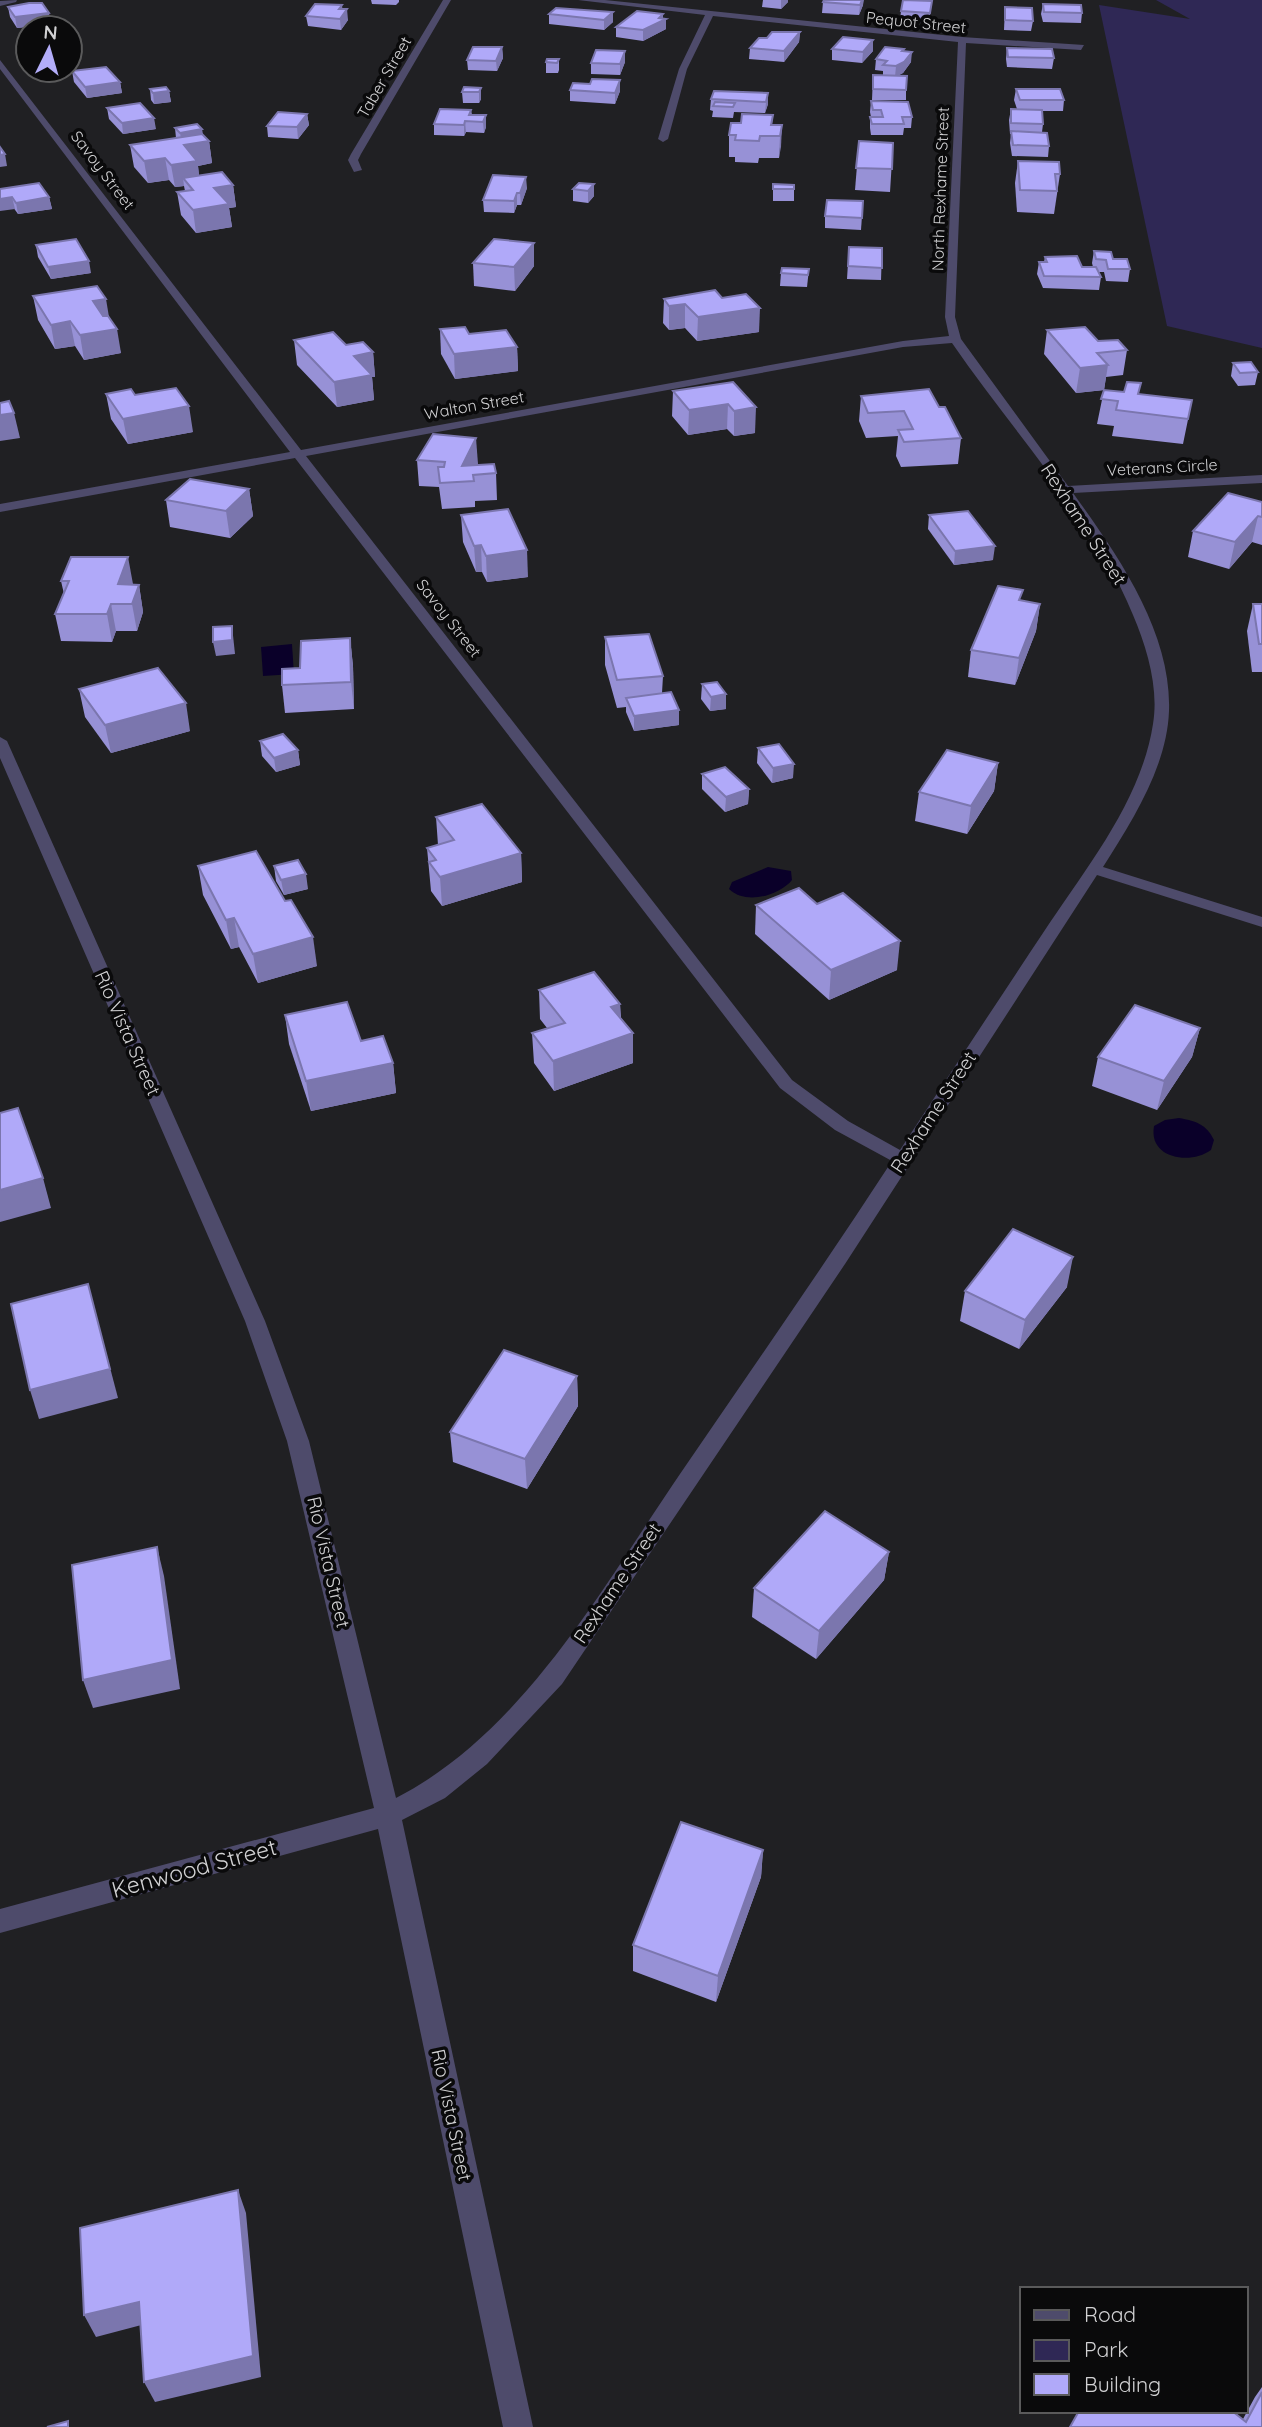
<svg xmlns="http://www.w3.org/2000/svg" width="1262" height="2427" font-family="Quicksand,sans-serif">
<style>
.green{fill:#2f2855}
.water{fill:#0a0029}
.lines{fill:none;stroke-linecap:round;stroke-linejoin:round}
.minor{fill:#4e4b6b;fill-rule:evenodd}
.wall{fill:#9791d6}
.shaded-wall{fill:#7b76ae}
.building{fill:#b0a9f9;stroke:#7b76ae;stroke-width:2}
.labels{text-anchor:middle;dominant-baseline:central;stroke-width:7;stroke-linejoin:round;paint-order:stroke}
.far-street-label{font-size:16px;fill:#d1d1d3;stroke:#0a0a0b}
.street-label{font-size:19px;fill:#d1d1d3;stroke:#0a0a0b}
.near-street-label{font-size:23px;fill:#d1d1d3;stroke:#0a0a0b}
</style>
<rect width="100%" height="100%" fill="#202023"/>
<polygon class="green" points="1156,0 1262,0 1262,348 1167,326 1099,5 1190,19"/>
<g class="water">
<polygon points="292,644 294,674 263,676 261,647"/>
<path d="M768 867 791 871 792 880C779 896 745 905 729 889L732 882Z"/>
<path d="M1179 1118C1196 1121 1206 1124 1214 1140L1211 1150C1191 1165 1148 1159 1154 1126L1165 1120Z"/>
</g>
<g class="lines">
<g class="minor">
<polygon points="17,0 16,2 0,6 0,1"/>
<polygon points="443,0 451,0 361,154 358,160 362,170 354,172 348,160 351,154"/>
<path d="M578 0H605L962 37 1084 45 1081 50 966 43 955 317 961 339 1068 486 1262 475V483L1073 493C1117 554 1172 632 1169 711 1167 767 1132 821 1103 867L1262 917V927L1097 875 845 1264 562 1684 487 1764 445 1798 402 1820 533 2427H503L378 1829 0 1933V1909L374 1808 287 1441 245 1321 0 758V737L7 741 265 1321 309 1441 396 1798C523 1733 602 1588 680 1474 751 1370 823 1267 892 1161L835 1130 780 1088 295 458 0 512V504L290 452 0 69V60L301 450 903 341 949 336 945 317 958 42 713 16 687 69 668 139 663 142 658 139 679 69 705 15ZM952 343C1013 432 1092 515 1133 615 1147 648 1159 688 1153 724 1141 802 1085 869 1043 933 995 1005 948 1077 900 1150L848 1121 792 1080 306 456 903 347Z"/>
</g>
</g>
<g class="wall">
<polygon points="371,0 399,0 399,2 396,5 372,4"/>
<polygon points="763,0 788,0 788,2 781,9 762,7"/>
<polygon points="932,1 929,23 900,21 901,11"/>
<polygon points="823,2 863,5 859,15 822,13"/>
<polygon points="1043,4 1082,13 1081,23 1043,22 1041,14"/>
<polygon points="342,5 342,9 348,20 341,30 308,26 306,16"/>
<polygon points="8,7 51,24 17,28 10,17"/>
<polygon points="1005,7 1033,21 1031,31 1004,30"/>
<polygon points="556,8 613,22 604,30 549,24 549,14"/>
<polygon points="663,18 666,19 666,29 643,41 616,37 616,27"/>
<polygon points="800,32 799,42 784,62 749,59 750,48 767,38"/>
<polygon points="873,40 873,51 862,63 832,60 832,49"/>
<polygon points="502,47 503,58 497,71 468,70 467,60"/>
<polygon points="1007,48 1054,58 1052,69 1007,67 1006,59"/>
<polygon points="904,51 911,62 903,73 897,76 906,90 906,100 872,100 873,75 883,75 883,71 875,70 876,59"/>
<polygon points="559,59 559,70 558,73 546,73 546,62"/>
<polygon points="625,62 620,75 591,74 591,63"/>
<polygon points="72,71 120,82 122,93 87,98 74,82"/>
<polygon points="590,84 620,91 615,104 570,101 570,90"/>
<polygon points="481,88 481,99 479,103 463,103 462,92"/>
<polygon points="150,89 169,91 171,102 154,104 151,100"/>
<polygon points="1016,89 1064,100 1063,111 1042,111 1043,124 1042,132 1049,146 1048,157 1012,156 1010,143 1011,134 1010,134 1009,120 1011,109 1017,109 1014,100"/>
<polygon points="768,93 768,104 765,113 734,112 733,118 712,117 713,111 710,110 711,99"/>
<polygon points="871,101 912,117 911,128 904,128 903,135 871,135 870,128 870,117 871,117 870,112"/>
<polygon points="107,108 156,129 123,134 109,119"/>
<polygon points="471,110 472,115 486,115 486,127 484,133 466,132 464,136 434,135 434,124"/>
<polygon points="307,114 309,125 298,139 268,137 267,126"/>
<polygon points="773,115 772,125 782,125 779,158 759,158 758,163 735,162 735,157 729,157 729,135 741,123"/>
<polygon points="175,128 203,135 209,141 212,163 198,166 199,176 233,185 236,207 229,208 232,227 196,233 181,215 177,192 185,191 184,186 175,187 169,180 148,183 134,167 130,145 176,138"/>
<polygon points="859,141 893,143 890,192 855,190"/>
<polygon points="1018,161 1060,174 1054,214 1017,212 1015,183"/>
<polygon points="579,183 594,196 588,203 573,201 573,189"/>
<polygon points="773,184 794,185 794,201 773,201"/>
<polygon points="527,188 521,205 517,205 514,213 484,212 483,200"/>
<polygon points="0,189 49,197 52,209 18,214"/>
<polygon points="863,201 861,230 825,228 825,216"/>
<polygon points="534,243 534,266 515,291 474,286 473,263"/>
<polygon points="36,245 91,273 51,279 38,257"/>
<polygon points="849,247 882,248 881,280 847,279"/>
<polygon points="1094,251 1113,259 1130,269 1128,282 1106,281 1104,272 1098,272 1101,277 1099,290 1043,288 1037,274 1039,262 1044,262 1045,257 1082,267 1093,267 1092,263"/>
<polygon points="809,269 807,287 780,286 781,273"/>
<polygon points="33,296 109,318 121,353 84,360 75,346 55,349 38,320"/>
<polygon points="722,298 759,332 697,341 685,328 669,330 663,323 664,299"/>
<polygon points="440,329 469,334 517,347 518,371 455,379 441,354"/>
<polygon points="1047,330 1098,341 1127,350 1123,375 1106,377 1104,390 1192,400 1183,444 1112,436 1114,426 1097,424 1104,390 1076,393 1044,354"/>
<polygon points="294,340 346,345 373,352 375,377 372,377 374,400 337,407 297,365"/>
<polygon points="1233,363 1258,372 1255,385 1238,386 1231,376"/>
<polygon points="733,382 755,433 734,436 727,429 688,435 672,416 673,391"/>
<polygon points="106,394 135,395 193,432 128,444 111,419"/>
<polygon points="861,396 939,407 961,438 958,464 901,467 896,456 898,436 866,438 859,421"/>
<polygon points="417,460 478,464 477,465 496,473 497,500 475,501 475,507 442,509 439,487 419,486"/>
<polygon points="249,489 253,516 230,538 170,527 166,500"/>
<polygon points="1262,502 1262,545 1252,542 1229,569 1188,557 1193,531"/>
<polygon points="461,515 528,577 487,582 482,572 476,572 463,542"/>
<polygon points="929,515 993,560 954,565 928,529"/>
<polygon points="61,581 139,585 143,612 137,631 116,631 112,642 61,641 55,614 64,594"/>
<polygon points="1021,601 1040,604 1036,631 1015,685 968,677 971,650"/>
<polygon points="1253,604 1262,604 1262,672 1252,672 1247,631"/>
<polygon points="605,637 663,676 662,693 679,725 634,731 626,712 626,707 617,708 605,665"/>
<polygon points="350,638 353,666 354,709 285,713 282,685 300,668"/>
<polygon points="702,684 726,694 726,709 710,711 701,699"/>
<polygon points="79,689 190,731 111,753 85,717"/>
<polygon points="260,741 298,750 300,765 276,772 262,756"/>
<polygon points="758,748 793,778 772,783 757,763"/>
<polygon points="998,763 994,791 967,834 915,821 919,792"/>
<polygon points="702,774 749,789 748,804 725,812 702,789"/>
<polygon points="436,817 521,853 522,882 442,906 431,891 427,848 438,845"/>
<polygon points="198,866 317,966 258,983 239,947 231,949 203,895"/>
<polygon points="274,866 308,889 284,895 276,881"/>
<polygon points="756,905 897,970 829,1000 755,934"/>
<polygon points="539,990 620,1004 621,1018 633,1033 633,1063 554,1091 534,1063 532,1033 547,1028 540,1019"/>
<polygon points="285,1015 361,1041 393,1063 396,1093 311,1111 289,1044"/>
<polygon points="1200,1028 1192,1057 1157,1110 1092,1086 1098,1057"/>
<polygon points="1067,1287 1019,1349 960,1321 965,1291"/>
<polygon points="577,1376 578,1406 527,1489 453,1462 450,1432"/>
<polygon points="889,1552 884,1580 816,1659 752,1617 754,1588"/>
<polygon points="763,1850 761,1877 716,2002 633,1971 633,1945"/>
<polygon points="1262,2387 1262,2427 1070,2427 1243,2419 1255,2397"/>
</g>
<g class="shaded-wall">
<polygon points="781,0 788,0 788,2 781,9"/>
<polygon points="862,0 864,0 863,5 859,15 860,5"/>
<polygon points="342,5 343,15 347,9 348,20 341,30 339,9"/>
<polygon points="613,12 613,22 604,30 604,20"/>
<polygon points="49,13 51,24 17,28 15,17"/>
<polygon points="663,14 663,20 666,19 666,29 643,41 643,30"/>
<polygon points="800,32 799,42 784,62 784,51"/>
<polygon points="873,40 873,51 862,63 863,52"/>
<polygon points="502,47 503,58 497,71 496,61"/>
<polygon points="74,49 76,60 70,61 70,50"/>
<polygon points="625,51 625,62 620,75 620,64"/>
<polygon points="912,52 911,62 903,73 895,77 896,66"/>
<polygon points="620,80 620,91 615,104 615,93"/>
<polygon points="120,82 122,93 87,98 85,87"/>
<polygon points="481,88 481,99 479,103 479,92"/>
<polygon points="169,91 171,102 154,104 153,93"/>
<polygon points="768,93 768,104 765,113 766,102"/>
<polygon points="307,114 309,125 298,139 297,127"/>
<polygon points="486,115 486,127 484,133 483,122"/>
<polygon points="154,118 156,129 123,134 122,123"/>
<polygon points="465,121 466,132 464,136 464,125"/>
<polygon points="782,125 781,147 779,158 780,136"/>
<polygon points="202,129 204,140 182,144 180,133"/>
<polygon points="209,141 212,163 198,166 200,183 183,178 184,186 175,187 171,165 184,145"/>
<polygon points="5,154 7,166 0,167 0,155"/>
<polygon points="165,158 169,180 148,183 144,161"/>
<polygon points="526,177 527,188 521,205 520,193"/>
<polygon points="594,184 594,196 588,203 588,191"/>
<polygon points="233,185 236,207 229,208 232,227 196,233 193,210 214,188"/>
<polygon points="517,193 517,205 514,213 514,201"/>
<polygon points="12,197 15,209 0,211 0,199"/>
<polygon points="49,197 52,209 18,214 16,203"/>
<polygon points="534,243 534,266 515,291 514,267"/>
<polygon points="89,261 91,273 51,279 48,267"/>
<polygon points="106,299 110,323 97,325 93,301"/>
<polygon points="685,304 685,328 669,330 669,306"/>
<polygon points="760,308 759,332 697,341 698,317"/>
<polygon points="70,321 75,346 55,349 51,325"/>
<polygon points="117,329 121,353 84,360 80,335"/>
<polygon points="517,347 518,371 455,379 454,354"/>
<polygon points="373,352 375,377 372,377 374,400 337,407 334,382 354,356"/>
<polygon points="1108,365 1104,390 1076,393 1080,368"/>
<polygon points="728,404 727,429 688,435 689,410"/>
<polygon points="189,406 193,432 128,444 123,419"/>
<polygon points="756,407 755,433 734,436 734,411"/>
<polygon points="14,413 20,438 0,441 0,415"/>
<polygon points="476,438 478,464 469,481 462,466"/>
<polygon points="249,489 253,516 230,538 226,511"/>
<polygon points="1258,516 1252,542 1229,569 1235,542"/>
<polygon points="481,545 482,572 476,572 474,546"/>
<polygon points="995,546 993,560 954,565 955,551"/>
<polygon points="527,550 528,577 487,582 486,556"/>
<polygon points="128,557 133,584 126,604 118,584"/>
<polygon points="139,585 143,612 137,631 132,604"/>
<polygon points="111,604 116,631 112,642 107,614"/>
<polygon points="1040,604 1036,631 1015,685 1019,658"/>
<polygon points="232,626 235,654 216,656 213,642"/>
<polygon points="350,638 353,666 354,709 351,682"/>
<polygon points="726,694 726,709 710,711 711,697"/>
<polygon points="186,703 190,731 111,753 105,725"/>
<polygon points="679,710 679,725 634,731 634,716"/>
<polygon points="298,750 300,765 276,772 274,758"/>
<polygon points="998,763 994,791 967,834 971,806"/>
<polygon points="794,764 793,778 772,783 773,768"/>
<polygon points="749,789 748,804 725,812 726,797"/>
<polygon points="521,853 522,882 442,906 440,877"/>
<polygon points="306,874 308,889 284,895 281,880"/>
<polygon points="234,918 239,947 231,949 226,920"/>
<polygon points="313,937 317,966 258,983 253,954"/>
<polygon points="900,941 897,970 829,1000 831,970"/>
<polygon points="620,1004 621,1033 611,1007"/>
<polygon points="1200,1028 1192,1057 1157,1110 1164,1081"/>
<polygon points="633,1033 633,1063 554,1091 553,1061"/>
<polygon points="393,1063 396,1093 311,1111 306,1081"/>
<polygon points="43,1178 51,1208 0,1222 0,1190"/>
<polygon points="1073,1257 1067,1287 1019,1349 1025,1320"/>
<polygon points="88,1284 118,1398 39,1419 30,1390"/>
<polygon points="577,1376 578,1406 527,1489 525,1459"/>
<polygon points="157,1547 164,1576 180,1689 93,1708 83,1680"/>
<polygon points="889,1552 884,1580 816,1659 819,1631"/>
<polygon points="763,1850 761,1877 716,2002 718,1976"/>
<polygon points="238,2190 246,2213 261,2377 155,2402 144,2382"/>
<polygon points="139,2302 149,2323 96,2337 84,2315"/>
</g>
<g class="building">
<polygon points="824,0 862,0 860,5 823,2"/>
<polygon points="903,0 932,1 930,13 901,11"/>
<polygon points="29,3 42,3 49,13 15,17 8,7"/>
<polygon points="315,4 342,5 339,9 347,9 340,19 306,16"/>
<polygon points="1043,4 1081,5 1082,13 1044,12"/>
<polygon points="1005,7 1032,8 1033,21 1005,20"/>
<polygon points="556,8 613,12 604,20 549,14"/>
<polygon points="637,11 663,14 659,18 666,19 643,30 616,27"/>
<polygon points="772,32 800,32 784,51 750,48 759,38 767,38"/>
<polygon points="843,37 873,40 863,52 832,49"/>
<polygon points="473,47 502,47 496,61 467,60"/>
<polygon points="885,47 904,49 902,51 912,52 904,62 896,66 883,65 887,61 876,59"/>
<polygon points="1007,48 1052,49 1054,58 1008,57"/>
<polygon points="596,50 625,51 620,64 591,63"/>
<polygon points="547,59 559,59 557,63 546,62"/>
<polygon points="106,67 120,82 85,87 72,71"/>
<polygon points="873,75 907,76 906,90 873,89"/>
<polygon points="592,79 620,80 615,93 570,90 573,83 590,84"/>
<polygon points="166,87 169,91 153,93 150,89"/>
<polygon points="464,87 481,88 479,92 462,92"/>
<polygon points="1016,89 1060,89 1064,100 1020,100"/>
<polygon points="714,91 768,93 766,102 711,99"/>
<polygon points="871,101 908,102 912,117 902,117 904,124 872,124 870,117 883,117 881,110 873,110"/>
<polygon points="715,102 735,103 733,107 713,106"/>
<polygon points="140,103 154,118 122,123 107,108"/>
<polygon points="440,109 471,110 469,115 486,115 483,122 465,121 464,125 434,124"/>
<polygon points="1011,109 1042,110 1043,124 1011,123"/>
<polygon points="278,112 307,114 297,127 267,126"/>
<polygon points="742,114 773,115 771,125 782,125 780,136 760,136 759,141 735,140 736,135 729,135 731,123 741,123"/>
<polygon points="197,124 202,129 180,133 175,128"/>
<polygon points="1011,131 1047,133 1049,146 1013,145"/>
<polygon points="202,134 209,141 184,145 197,161 171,165 165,158 144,161 130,145"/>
<polygon points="859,141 893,143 892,169 856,168"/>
<polygon points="0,147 5,154 0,155"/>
<polygon points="1018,161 1059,162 1060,174 1055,174 1057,191 1020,190"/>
<polygon points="222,172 233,185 214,188 229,204 193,210 177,192 193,190 183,178"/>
<polygon points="493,175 526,177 520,193 517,193 514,201 483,200"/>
<polygon points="39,183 49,197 16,203 12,197 0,199 0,189"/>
<polygon points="579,183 594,184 588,191 573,189"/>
<polygon points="773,184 794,185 794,189 773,189"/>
<polygon points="827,200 863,201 862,218 825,216"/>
<polygon points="76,239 89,261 48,267 36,245"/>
<polygon points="494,239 534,243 514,267 473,263"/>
<polygon points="849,247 882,248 882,268 848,266"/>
<polygon points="1094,251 1111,252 1113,259 1127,259 1130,269 1108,269 1106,260 1096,259"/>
<polygon points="1077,256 1082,267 1096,267 1101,277 1044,276 1039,262 1047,262 1045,257"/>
<polygon points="782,268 809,269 808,275 781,273"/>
<polygon points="97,286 106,299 93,301 103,316 108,316 117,329 80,335 70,321 51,325 33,296"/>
<polygon points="715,290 722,298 746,294 760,308 698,317 685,304 669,306 664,299"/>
<polygon points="465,327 469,334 506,330 517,347 454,354 440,329"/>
<polygon points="1085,327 1098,341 1118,340 1127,350 1097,353 1108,365 1080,368 1047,330"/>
<polygon points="333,332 346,345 363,342 373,352 354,356 372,375 334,382 294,340"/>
<polygon points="1251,362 1258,372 1240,373 1233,363"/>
<polygon points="733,382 756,407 734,411 728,404 689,410 673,391"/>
<polygon points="1127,382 1141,383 1138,394 1192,400 1188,419 1116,410 1118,401 1101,399 1104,390 1124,392"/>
<polygon points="176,388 189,406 123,419 106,394 131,389 135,395"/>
<polygon points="929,389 939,407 945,407 961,438 904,442 898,430 913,429 904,411 868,413 861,396"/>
<polygon points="9,401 14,413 0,415 0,403"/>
<polygon points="433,434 476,438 462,466 494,464 496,473 473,475 474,481 440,483 438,467 444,467 445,462 417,460"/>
<polygon points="190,479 249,489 226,511 166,500"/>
<polygon points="1228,493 1262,502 1262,517 1258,516 1235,542 1193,531"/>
<polygon points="508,509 527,550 486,556 481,545 474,546 461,515"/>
<polygon points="968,511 995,546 955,551 929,515"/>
<polygon points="71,557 128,557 118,584 139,585 132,604 111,604 107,614 55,614 69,581 61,581"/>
<polygon points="998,586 1023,590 1019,600 1040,604 1019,658 971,650"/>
<polygon points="1253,604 1262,604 1262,644 1259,644"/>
<polygon points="232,626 232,640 213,642 213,627"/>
<polygon points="649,634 663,676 617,680 605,637"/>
<polygon points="350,638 351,682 282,685 282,669 300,668 301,641"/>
<polygon points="158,668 186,703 105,725 79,689"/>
<polygon points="717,682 726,694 711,697 702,684"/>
<polygon points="671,692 679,710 634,716 626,698"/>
<polygon points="283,734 298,750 274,758 260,741"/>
<polygon points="779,744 794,764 773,768 758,748"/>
<polygon points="947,750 998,763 971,806 919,792"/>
<polygon points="725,767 749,789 726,797 702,774"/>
<polygon points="482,804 521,853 440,877 429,862 436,860 427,848 454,840 436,817"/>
<polygon points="256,851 285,901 291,900 313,937 253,954 234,918 226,920 198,866"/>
<polygon points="298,860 306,874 281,880 274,866"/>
<polygon points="799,888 817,904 843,893 900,941 831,970 756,905"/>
<polygon points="594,972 620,1004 611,1007 633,1033 553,1061 532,1033 565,1023 539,990"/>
<polygon points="347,1002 361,1041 383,1036 393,1063 306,1081 285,1015"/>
<polygon points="1135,1005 1200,1028 1164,1081 1098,1057"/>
<polygon points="18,1108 43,1178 0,1190 0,1113"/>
<polygon points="1013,1229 1073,1257 1025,1320 965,1291"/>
<polygon points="88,1284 110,1369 30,1390 11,1304"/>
<polygon points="504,1350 577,1376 525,1459 450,1432"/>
<polygon points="825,1511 889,1552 819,1631 754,1588"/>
<polygon points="157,1547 172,1660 83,1680 72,1565"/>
<polygon points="681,1822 763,1850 718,1976 633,1945"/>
<polygon points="238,2190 253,2356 144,2382 139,2302 84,2315 80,2228"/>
<polygon points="1262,2392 1262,2427 1070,2427 1079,2411 1232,2411 1246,2422"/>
<polygon points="68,2421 68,2427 47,2427"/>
</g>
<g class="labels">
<g class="far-street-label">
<text transform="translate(916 22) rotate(6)">Pequot Street</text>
<text transform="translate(384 77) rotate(-60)">Taber Street</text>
<text transform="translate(103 170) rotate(53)">Savoy Street</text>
<text transform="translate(940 189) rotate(-88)">North Rexhame Street</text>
<text transform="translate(474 405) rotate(-10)">Walton Street</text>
<text transform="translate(1162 467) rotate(-3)">Veterans Circle</text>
<text transform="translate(449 618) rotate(52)">Savoy Street</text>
</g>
<g class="street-label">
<text transform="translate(1084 524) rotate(57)">Rexhame Street</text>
<text transform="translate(128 1033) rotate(66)">Rio Vista Street</text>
<text transform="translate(933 1112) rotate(-57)">Rexhame Street</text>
<text transform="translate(329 1562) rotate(77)">Rio Vista Street</text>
<text transform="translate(617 1583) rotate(-56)">Rexhame Street</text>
<text transform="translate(452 2115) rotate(78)">Rio Vista Street</text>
</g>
<g class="near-street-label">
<text transform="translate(194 1868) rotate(-15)">Kenwood Street</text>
</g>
</g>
<rect x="1020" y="2287" width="228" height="126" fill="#0a0a0b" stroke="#5a5a5b" stroke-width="2"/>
<rect x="1034" y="2310" width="35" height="10" fill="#4e4b6b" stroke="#5a5a5b" stroke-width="2"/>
<text x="1084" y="2322" font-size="21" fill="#d1d1d3">Road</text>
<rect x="1034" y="2340" width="35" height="21" fill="#2f2855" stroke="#5a5a5b" stroke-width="2"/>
<text x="1084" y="2357" font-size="21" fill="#d1d1d3">Park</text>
<rect x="1034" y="2374" width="35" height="21" fill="#b0a9f9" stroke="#5a5a5b" stroke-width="2"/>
<text x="1084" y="2392" font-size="21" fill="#d1d1d3">Building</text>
<g transform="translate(49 49) rotate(5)"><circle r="33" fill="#0a0a0b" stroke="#5a5a5b" stroke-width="2"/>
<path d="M0-5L12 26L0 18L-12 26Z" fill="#b3adf9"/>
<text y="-10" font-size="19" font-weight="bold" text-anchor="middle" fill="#d1d1d3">N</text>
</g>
</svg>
